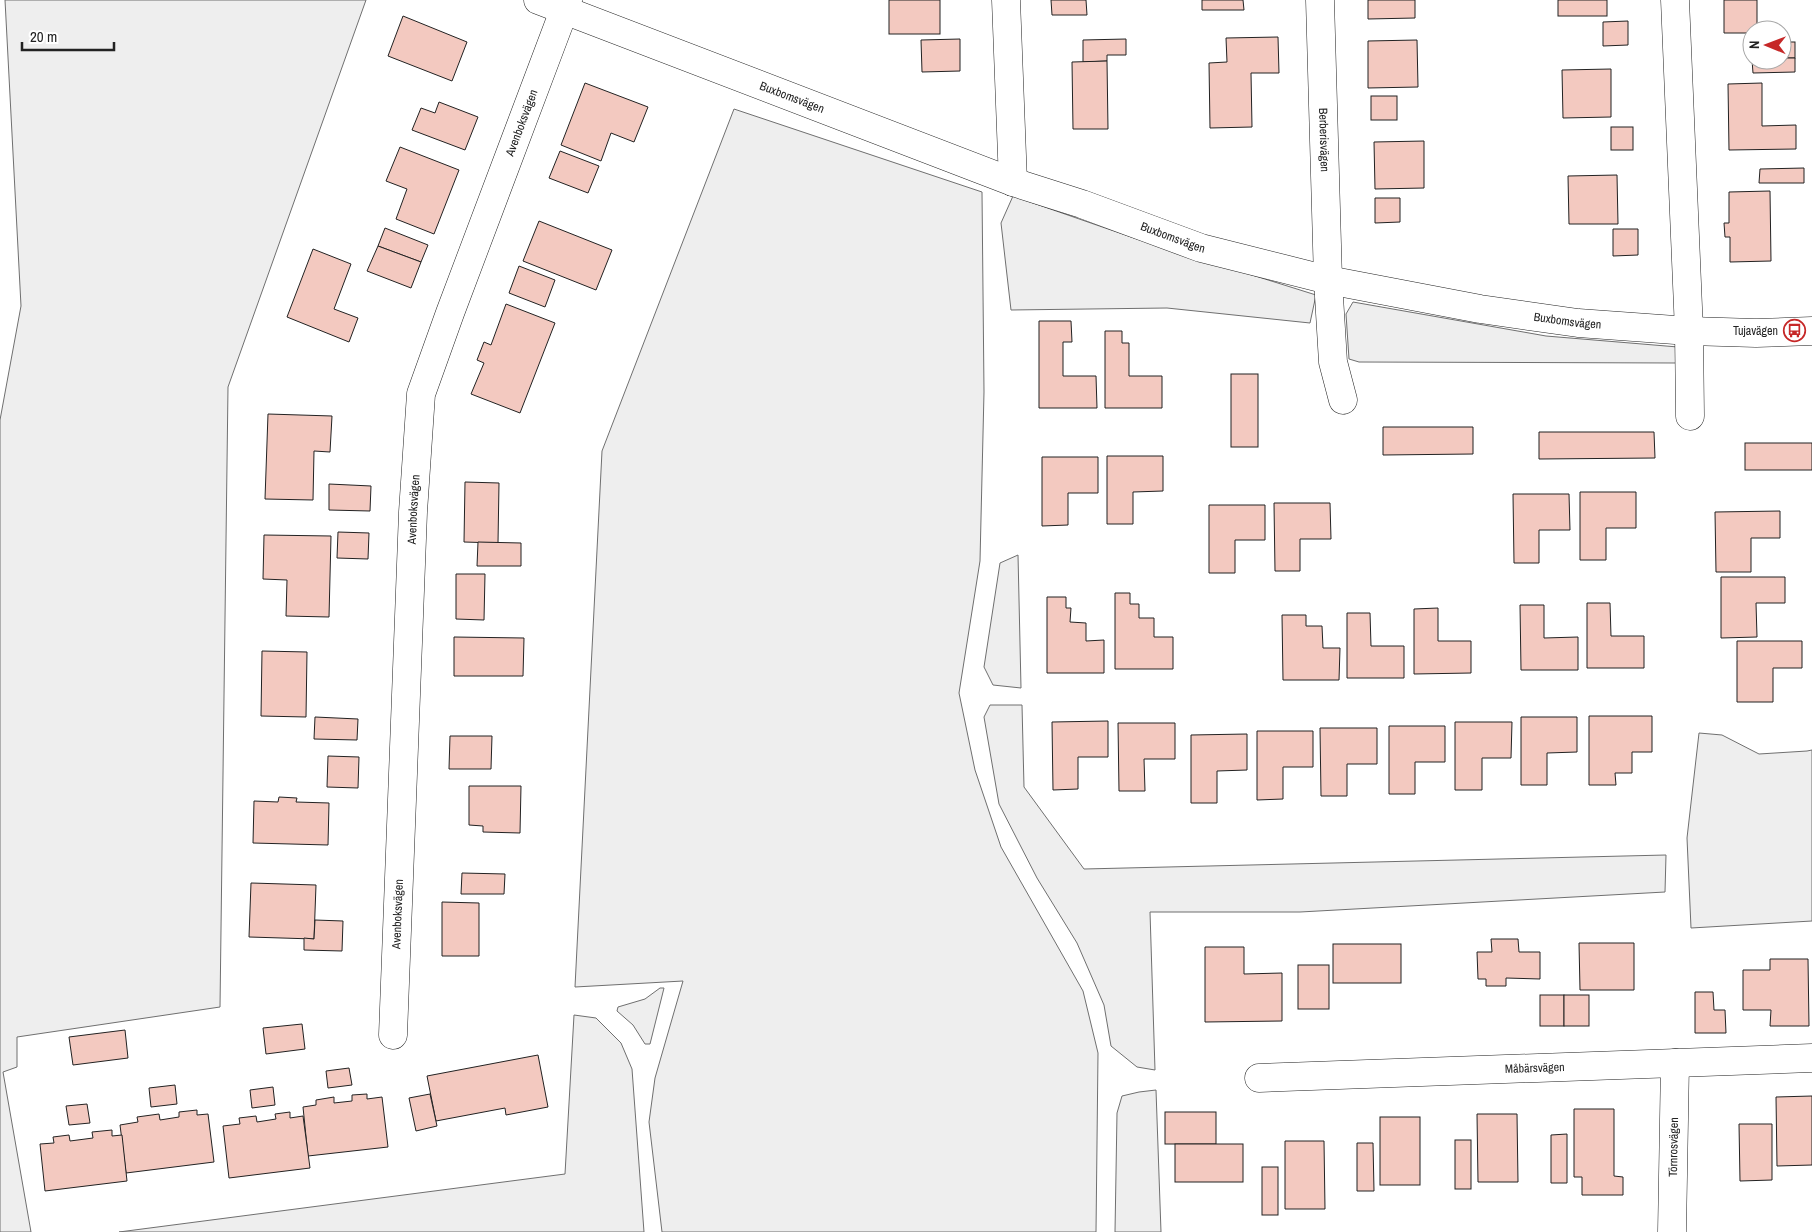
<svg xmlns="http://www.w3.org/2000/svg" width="1812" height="1232" font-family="'Archivo Narrow',sans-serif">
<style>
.green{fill:#eee;stroke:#6f6f6f}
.building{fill:#f3c9c0;stroke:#222}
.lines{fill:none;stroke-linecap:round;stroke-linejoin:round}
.minor-casing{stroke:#222;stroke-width:29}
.minor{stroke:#fff;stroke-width:28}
.labels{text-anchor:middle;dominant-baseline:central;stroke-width:4;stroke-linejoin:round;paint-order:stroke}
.street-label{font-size:12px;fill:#222;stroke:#fff}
.poi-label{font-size:12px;fill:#222;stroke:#fff;text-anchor:end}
</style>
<rect width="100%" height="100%" fill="#fff"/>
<g class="green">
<polygon points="5,0 366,0 228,387 220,1007 17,1037 17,1067 3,1072 31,1232 0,1232 0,420 21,306"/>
<polygon points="734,109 982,192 984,392 980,561 959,693 975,770 1001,847 1083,991 1098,1053 1096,1232 662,1232 649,1122 655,1078 683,981 575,987 602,451"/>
<polygon points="1013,196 1134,238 1316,295 1310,323 1167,308 1011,310 1001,223"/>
<polygon points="1353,302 1546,336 1678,347 1678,363 1359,362 1349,359 1346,314"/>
<polygon points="1018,555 1021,688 993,685 984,667 1000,563"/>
<polygon points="990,705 1022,705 1024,787 1084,869 1666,855 1665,892 1300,912 1150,912 1155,1070 1137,1067 1111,1046 1104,1005 1077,943 1037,878 999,804 984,717"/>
<polygon points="1699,733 1722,735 1759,754 1807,751 1812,750 1812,921 1691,928 1687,838"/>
<polygon points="660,988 664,988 650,1044 645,1044 633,1025 617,1011 618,1007 645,999"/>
<polygon points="574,1015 596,1018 621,1043 632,1069 644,1232 119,1232 565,1174"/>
<polygon points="1156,1090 1161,1232 1115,1232 1117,1113 1122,1096 1139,1092"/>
</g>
<g class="building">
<rect x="889" y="0" width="51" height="34"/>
<polygon points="1051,0 1086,0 1087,15 1052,15"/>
<polygon points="1202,0 1243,0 1244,10 1202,10"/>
<polygon points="1368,0 1415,0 1415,18 1368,19"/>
<rect x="1558" y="0" width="49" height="16"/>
<polygon points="1724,0 1757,0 1757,30 1752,30 1752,33 1724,33"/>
<polygon points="403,16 467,42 452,81 388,56"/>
<polygon points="1628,21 1628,45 1603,46 1603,22"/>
<polygon points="1278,37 1279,73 1251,73 1252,127 1210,128 1209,63 1227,62 1226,38"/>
<polygon points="960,39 960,71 922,72 921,40"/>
<polygon points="1126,39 1126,55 1107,55 1107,61 1083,62 1083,40"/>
<polygon points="1417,40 1418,87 1368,88 1368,41"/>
<rect x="1782" y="42" width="13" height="16"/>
<polygon points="1782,58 1795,58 1795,72 1753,73 1752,60 1782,60"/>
<polygon points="1107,61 1108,129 1073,129 1072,62"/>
<polygon points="1611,69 1611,117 1563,118 1562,70"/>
<polygon points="585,83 648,107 634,142 611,133 601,161 561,145"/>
<polygon points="1762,83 1762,126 1796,125 1796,149 1729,150 1728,84"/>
<rect x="1371" y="96" width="26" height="24"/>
<polygon points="439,102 478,117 465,150 412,130 421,108 435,113"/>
<rect x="1611" y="127" width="22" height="23"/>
<polygon points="1424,141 1424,188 1375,189 1374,142"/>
<polygon points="400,147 459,170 434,234 396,219 407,189 386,181"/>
<polygon points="560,151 599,166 588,193 549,178"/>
<polygon points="1804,168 1804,183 1759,183 1760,169"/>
<polygon points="1617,175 1618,224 1569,224 1568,176"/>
<polygon points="1770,191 1771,261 1730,262 1730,237 1725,237 1724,223 1729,223 1729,192"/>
<polygon points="1375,198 1400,198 1400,222 1375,223"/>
<polygon points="539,221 612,250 596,290 523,261"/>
<polygon points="385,228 428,245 421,262 378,246"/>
<polygon points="1613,229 1638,229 1638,255 1613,256"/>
<polygon points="378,246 421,262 411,288 367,271"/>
<polygon points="313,249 351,264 334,309 358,318 349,342 287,317"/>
<polygon points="519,266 555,280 545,307 509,293"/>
<polygon points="506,304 555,323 520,413 471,394 484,363 477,360 484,342 491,345"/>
<polygon points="1039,321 1071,321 1072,342 1063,342 1063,376 1096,376 1097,408 1039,408"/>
<polygon points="1105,331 1122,331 1122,343 1129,343 1129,376 1162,376 1162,408 1105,408"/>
<rect x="1231" y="374" width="27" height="73"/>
<polygon points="268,414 332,416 330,452 314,451 313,500 265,499"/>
<polygon points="1383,427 1473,427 1473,454 1383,455"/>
<polygon points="1539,432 1654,432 1655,458 1539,459"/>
<rect x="1745" y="443" width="67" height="27"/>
<polygon points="1107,456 1163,456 1163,491 1133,492 1133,524 1107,524"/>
<polygon points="1042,457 1098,457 1098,493 1068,493 1068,525 1042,526"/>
<polygon points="465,482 499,483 498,543 464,542"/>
<polygon points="329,484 371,486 370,511 329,510"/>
<polygon points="1580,492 1636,492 1636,528 1606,528 1606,560 1580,560"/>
<polygon points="1513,494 1569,494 1570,530 1539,530 1539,563 1514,563"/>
<polygon points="1274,503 1330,503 1331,539 1300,539 1300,571 1275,571"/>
<polygon points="1209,505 1265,505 1265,540 1235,540 1235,573 1209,573"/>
<polygon points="1780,511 1780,538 1751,538 1751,572 1716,572 1715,512"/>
<polygon points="338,532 369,533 368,559 337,558"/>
<polygon points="264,535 331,536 329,617 286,616 287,580 263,579"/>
<polygon points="478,542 521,543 521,566 477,566"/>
<polygon points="456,574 485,574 484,620 456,619"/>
<polygon points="1721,577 1785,577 1785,603 1756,603 1757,637 1721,638"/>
<polygon points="1115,593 1130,593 1130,604 1139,604 1139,618 1154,618 1154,637 1173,637 1173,669 1115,669"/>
<polygon points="1047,597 1066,597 1066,608 1071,608 1070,622 1086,623 1086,641 1104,640 1104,673 1047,673"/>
<polygon points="1587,603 1610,603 1611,636 1644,636 1644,668 1587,668"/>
<polygon points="1520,605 1544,605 1544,638 1578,637 1578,670 1521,670"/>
<polygon points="1438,608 1438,641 1471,641 1471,673 1414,674 1414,609"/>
<polygon points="1347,613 1370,613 1371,646 1404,646 1404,678 1347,678"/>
<polygon points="1282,615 1306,615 1306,626 1322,626 1323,648 1340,648 1339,680 1283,680"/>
<polygon points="454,637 524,638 523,676 454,676"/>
<polygon points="1737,641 1802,641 1802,668 1773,668 1773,702 1737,702"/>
<polygon points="262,651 307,652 306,717 261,716"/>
<polygon points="1589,716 1652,716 1652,752 1632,752 1632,773 1615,773 1616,785 1589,785"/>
<polygon points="315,717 358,719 357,740 314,739"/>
<polygon points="1521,717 1577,717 1577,752 1547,753 1547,785 1521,785"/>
<polygon points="1108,721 1108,757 1078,757 1078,789 1053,790 1052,722"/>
<polygon points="1455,722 1512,722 1511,758 1482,758 1482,790 1455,790"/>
<polygon points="1118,723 1175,723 1175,759 1144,759 1145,791 1119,791"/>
<polygon points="1389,726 1445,726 1445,762 1415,762 1415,794 1389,794"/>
<polygon points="1320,728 1377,728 1377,764 1347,764 1347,796 1321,796"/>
<polygon points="1257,731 1313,731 1313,767 1283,767 1283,799 1257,800"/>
<polygon points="1247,734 1247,770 1217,771 1217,803 1191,803 1191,735"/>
<polygon points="450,736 492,736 491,769 449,769"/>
<polygon points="328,756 359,757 358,788 327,787"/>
<polygon points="469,786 521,786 520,833 483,832 483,826 469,825"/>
<polygon points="279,797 297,798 296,802 329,803 328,845 253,843 254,801 278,802"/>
<polygon points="462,873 505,874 504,894 461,894"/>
<polygon points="251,883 316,885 314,939 249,937"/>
<polygon points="442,902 479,903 479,956 442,956"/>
<polygon points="315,920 343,921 342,951 304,950 304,938 314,939"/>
<polygon points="1491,939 1518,939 1519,952 1540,952 1540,979 1506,978 1506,986 1486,986 1486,979 1478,979 1477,952 1492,952"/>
<polygon points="1579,943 1634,943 1634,990 1580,990"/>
<rect x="1333" y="944" width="68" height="39"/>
<polygon points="1205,947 1244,947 1244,974 1282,973 1282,1021 1205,1022"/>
<polygon points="1770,959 1808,959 1809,1026 1770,1026 1771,1010 1743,1010 1743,970 1770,970"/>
<rect x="1298" y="965" width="31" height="44"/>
<polygon points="1695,992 1713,992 1714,1010 1725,1010 1726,1033 1695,1033"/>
<rect x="1540" y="995" width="24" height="31"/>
<rect x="1564" y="995" width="25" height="31"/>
<polygon points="302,1024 305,1049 266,1054 263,1028"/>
<polygon points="125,1030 128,1058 73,1065 69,1037"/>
<polygon points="538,1055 548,1107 506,1115 505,1108 436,1121 427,1076"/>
<polygon points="349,1068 352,1085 328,1088 326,1071"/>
<polygon points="175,1085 177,1104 151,1107 149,1088"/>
<polygon points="273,1087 275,1105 252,1108 250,1090"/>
<polygon points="367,1094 367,1099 382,1097 388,1147 308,1156 303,1107 316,1105 316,1100 334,1097 334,1103 352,1101 352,1095"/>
<polygon points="430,1094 437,1126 416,1131 409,1098"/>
<polygon points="1812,1096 1812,1165 1777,1166 1776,1097"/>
<polygon points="87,1104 90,1123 69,1125 66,1106"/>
<polygon points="1574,1109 1614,1109 1614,1176 1623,1177 1623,1195 1582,1195 1582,1177 1574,1177"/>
<polygon points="197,1110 197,1115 208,1114 214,1162 126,1173 120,1125 138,1122 137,1117 159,1114 160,1120 179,1117 179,1112"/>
<polygon points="290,1112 290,1118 303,1116 310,1168 229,1178 223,1126 240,1124 239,1118 256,1116 257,1122 276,1119 275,1114"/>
<rect x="1165" y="1112" width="51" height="32"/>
<polygon points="1477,1114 1517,1114 1518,1182 1478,1182"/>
<rect x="1380" y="1117" width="40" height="68"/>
<polygon points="1739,1124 1772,1124 1772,1180 1740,1181"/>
<polygon points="112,1130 112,1136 122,1135 127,1181 45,1191 40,1144 54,1143 53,1137 69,1135 70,1141 93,1138 92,1132"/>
<polygon points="1567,1134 1567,1183 1551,1183 1551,1135"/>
<rect x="1455" y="1140" width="16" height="49"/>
<polygon points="1285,1141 1324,1141 1325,1209 1285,1209"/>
<polygon points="1357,1143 1373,1143 1374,1191 1357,1191"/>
<rect x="1175" y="1144" width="68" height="38"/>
<rect x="1262" y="1167" width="16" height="48"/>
</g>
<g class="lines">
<defs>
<g id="minor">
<path id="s1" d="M538 0 1013 182 1082 204 1201 248 1328 280 1480 309 1578 323 1689 331 1756 333 1812 331"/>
<polyline points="1006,0 1013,182"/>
<path id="s2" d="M1320 0 1328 280 1333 362 1343 400"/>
<polyline points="1675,0 1689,331 1690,416"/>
<path id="s3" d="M393 1035 413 512 421 394 450 313 568 0"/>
<path id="s4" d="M1259 1078 1812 1058"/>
<path id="s5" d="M1672 1232 1675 1063"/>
</g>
</defs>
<use href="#minor" class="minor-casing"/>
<use href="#minor" class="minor"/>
</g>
<defs>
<symbol id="bus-ring" viewBox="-11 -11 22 22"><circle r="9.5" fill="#fff" stroke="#c62828" stroke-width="1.5"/><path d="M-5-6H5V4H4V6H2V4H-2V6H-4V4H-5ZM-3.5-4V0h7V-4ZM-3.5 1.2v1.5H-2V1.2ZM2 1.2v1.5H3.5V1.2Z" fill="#c62828"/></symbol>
</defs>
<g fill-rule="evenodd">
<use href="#bus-ring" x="1782" y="318" width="25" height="25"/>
</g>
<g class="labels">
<g class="street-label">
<text stroke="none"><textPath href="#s1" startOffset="272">Buxbomsvägen</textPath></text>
<text stroke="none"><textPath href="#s3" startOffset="931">Avenboksvägen</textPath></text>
<text stroke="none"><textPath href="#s2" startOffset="140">Berberisvägen</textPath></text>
<text stroke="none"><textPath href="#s1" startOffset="678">Buxbomsvägen</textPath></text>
<text stroke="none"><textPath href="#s1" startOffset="1082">Buxbomsvägen</textPath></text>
<text stroke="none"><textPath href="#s3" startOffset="526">Avenboksvägen</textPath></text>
<text stroke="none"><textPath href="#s3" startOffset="121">Avenboksvägen</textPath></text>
<text stroke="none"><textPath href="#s4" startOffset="276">Måbärsvägen</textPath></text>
<text stroke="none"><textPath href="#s5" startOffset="85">Törnrosvägen</textPath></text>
</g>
<g class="poi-label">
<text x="1778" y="331">Tujavägen</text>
</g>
</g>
<g transform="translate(1767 45) rotate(271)"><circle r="24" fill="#ffffff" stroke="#a7a7a7"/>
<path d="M0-4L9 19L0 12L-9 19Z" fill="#c62828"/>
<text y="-8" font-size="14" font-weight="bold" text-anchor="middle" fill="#222222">N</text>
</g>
<path d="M22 42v8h92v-8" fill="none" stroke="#222222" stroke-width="2.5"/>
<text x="30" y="42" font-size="15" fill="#222222" stroke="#ffffff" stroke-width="4" paint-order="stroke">20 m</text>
</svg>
